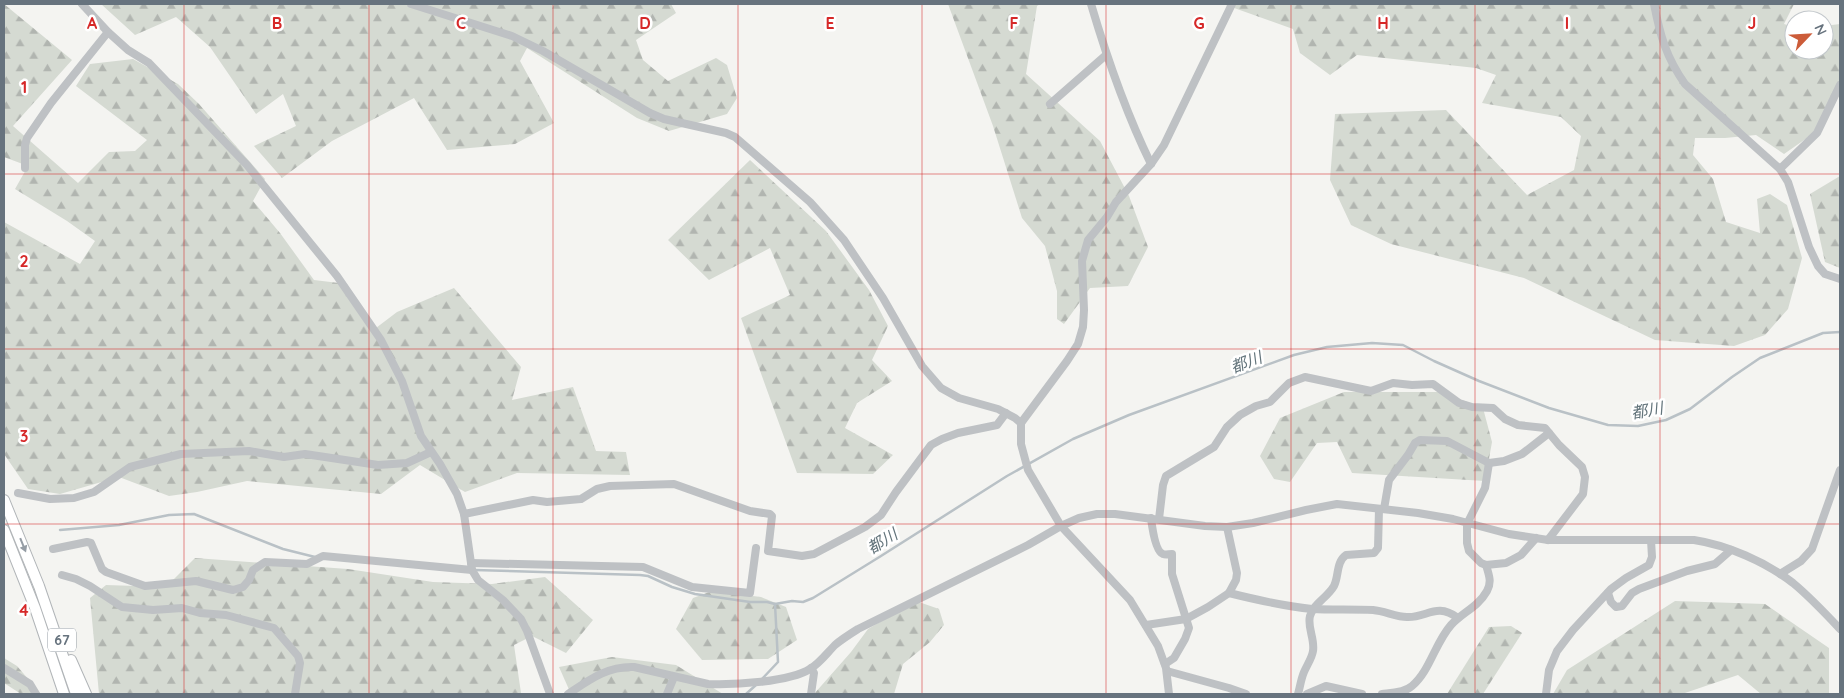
<svg xmlns="http://www.w3.org/2000/svg" width="1844" height="698" font-family="Quicksand,'Noto Sans JP',sans-serif">
<style>
.forest{fill:url(#forest-firs)}
.lines{fill:none;stroke-linecap:round;stroke-linejoin:round}
.stream{stroke:#b9c1c6;stroke-width:2.5}
.major-casing{stroke:#b1b5b8;stroke-width:12}
.minor{stroke:#bec1c4;stroke-width:8}
.major{stroke:#fff;stroke-width:10}
.oneway{fill:#959da5}
.grid{fill:none;stroke:#d62828;stroke-width:1;stroke-opacity:0.55}
.labels{text-anchor:middle;dominant-baseline:central;stroke-width:5;stroke-linejoin:round;paint-order:stroke}
.shield{fill:#fff;stroke:#959da5;stroke-width:1}
.shield-label{font-size:14px;font-weight:bold;fill:#67737e}
.water-label{font-size:16px;font-style:italic;fill:#63747b;stroke:#fff}
.grid-label{font-size:16px;text-anchor:middle;font-weight:bold;fill:#d62828;stroke:#fff;stroke-width:5;stroke-linejoin:round;paint-order:stroke}
</style>
<defs>
<pattern id="forest-firs" width="22" height="20" patternUnits="userSpaceOnUse" patternTransform="scale(1.25)"><rect width="22" height="20" fill="#d5dad2"/><path d="M5 1l3.5 6h-7zM16 11l3.5 6h-7z" fill="#b1b5b0"/></pattern>
</defs>
<rect width="100%" height="100%" fill="#f4f4f1"/>
<g class="forest">
<polygon points="4,4 72,60 13,126 78,183 109,152 135,151 147,140 76,86 90,64 133,59 178,84 199,104 265,179 253,201 280,233 314,280 347,284 372,331 397,312 454,288 521,367 512,400 573,387 596,451 626,452 630,475 517,473 465,492 420,465 381,494 247,481 197,492 169,496 119,477 60,494 28,489 4,454 4,222 80,264 95,241 67,221 15,189 28,166 4,157"/>
<polygon points="101,4 671,4 676,13 636,40 643,60 668,81 716,58 727,65 737,98 727,114 669,131 637,118 527,48 520,61 554,123 515,144 447,150 414,98 332,141 282,178 254,146 296,126 283,94 256,114 210,47 176,17 135,35"/>
<polygon points="948,4 1040,4 1037,6 1026,74 1100,141 1129,196 1148,247 1128,286 1090,288 1064,324 1057,319 1057,291 1045,246 1022,218 993,126"/>
<polygon points="1223,4 1794,4 1784,24 1794,27 1794,50 1824,50 1824,26 1840,24 1840,85 1820,129 1784,154 1756,135 1725,138 1695,138 1693,155 1713,179 1726,222 1760,233 1757,199 1770,194 1787,205 1802,258 1788,309 1765,335 1734,346 1655,340 1524,278 1391,244 1351,225 1330,180 1335,114 1446,110 1527,195 1574,170 1581,136 1561,117 1482,103 1496,75 1476,68 1357,55 1330,75 1300,53 1293,29"/>
<polygon points="750,160 826,231 869,290 888,326 872,360 892,381 857,403 845,428 893,455 873,474 797,473 741,318 790,295 770,248 709,280 668,240"/>
<polygon points="1840,176 1840,268 1825,262 1810,194"/>
<polygon points="1344,392 1441,392 1483,408 1492,442 1485,481 1352,473 1337,442 1317,443 1290,482 1274,479 1260,456 1280,418"/>
<polygon points="195,558 348,569 433,582 492,584 545,577 593,620 566,653 532,636 514,645 521,693 519,694 99,694 90,598 106,585 166,587"/>
<polygon points="712,591 761,597 786,607 797,640 768,659 702,660 676,629 693,598"/>
<polygon points="916,601 939,609 944,625 930,642 903,664 894,694 814,694 851,652 868,629"/>
<polygon points="1675,601 1765,604 1829,648 1829,694 1761,694 1738,675 1682,694 1553,694 1567,670"/>
<polygon points="1511,626 1522,633 1483,694 1447,694 1489,627"/>
<polygon points="612,657 676,665 723,694 571,694 559,667"/>
<polygon points="4,658 17,666 41,694 21,694 4,683"/>
</g>
<g class="lines">
<g class="stream">
<polyline points="60,530 119,525 169,515 194,514 283,549 315,557"/>
<polyline points="475,570 640,575 648,576 672,587 695,594 750,602 767,602 775,604 792,601 803,602 813,598 881,556 1007,476 1073,439 1129,415 1294,355 1327,347 1372,343 1403,345 1434,361 1479,381 1549,408 1608,425 1638,426 1666,420 1690,409 1732,377 1760,358 1823,333 1840,332"/>
<polyline points="762,679 778,662 775,604"/>
<polyline points="746,694 756,685"/>
</g>
<defs>
<g id="major">
<polyline points="4,500 39,586 76,694"/>
<polyline points="4,530 35,608 64,694"/>
<polyline points="71,660 86,694"/>
</g>
</defs>
<use href="#major" class="major-casing"/>
<g class="minor">
<polyline points="82,4 108,32 128,50 149,63 247,165 337,276 381,340 402,381 421,436 440,464 457,494 464,514 472,570 478,580 503,600 521,619 527,631 550,694"/>
<polyline points="411,4 512,36 543,51 650,113 664,119 726,133 735,137 810,202 844,240 883,298 922,366 941,388 959,398 998,409 1015,418 1021,423"/>
<path d="M1091 4C1107 58 1126 113 1151 164"/>
<path d="M1654 4C1660 35 1666 57 1685 84L1780 169 1788 182 1809 247 1818 266 1825 274 1840 279"/>
<polyline points="1050,104 1106,55"/>
<polyline points="25,168 25,145 27,138 51,103 108,32"/>
<polyline points="1780,169 1817,133 1840,85"/>
<polyline points="1489,463 1485,488 1467,524 1467,543 1469,551 1481,563 1486,565 1506,563 1521,555 1536,538"/>
<polyline points="18,493 50,499 74,498 94,492 130,467 181,454 249,451 284,457 305,454 378,465 407,463 431,452"/>
<polyline points="1384,509 1389,480 1408,455 1415,443 1420,440 1447,441 1489,463 1504,461 1522,454 1549,433"/>
<polyline points="464,514 533,500 547,502 581,499 597,489 610,486 674,484 750,511 770,514 772,516 768,551 802,556 814,554 865,527 881,515 896,492 931,445 942,439 958,433 997,425 1006,413"/>
<path d="M1151 518C1152 526 1155 551 1163 554 1166 555 1169 554 1172 554V574L1189 628 1185 639 1174 658 1165 664"/>
<polyline points="1159,519 1163,485 1166,476 1214,447 1227,427 1240,415 1256,406 1270,402 1289,383 1305,377 1371,391 1393,383 1412,385 1433,384 1459,403 1472,407 1493,408 1505,419 1518,425 1545,428 1559,445 1582,467 1585,477 1583,494 1548,540"/>
<polyline points="53,549 87,542 91,543 102,569 106,572 145,586 196,581 233,590 243,587 249,580 253,570 265,562 307,564 323,556 472,570"/>
<polyline points="471,563 643,567 692,587 750,593 756,548"/>
<polyline points="1780,574 1801,561 1812,549 1840,470"/>
<polyline points="62,575 76,579 90,586 122,607 153,610 182,608 200,613 226,615 274,628 298,656 300,663 295,694"/>
<path d="M1229 593C1257 600 1284 606 1312 609 1332 610 1353 609 1373 610 1385 611 1396 617 1407 617 1427 618 1436 602 1458 618"/>
<polyline points="1608,593 1611,602 1616,607 1622,606 1632,593 1639,589 1687,571 1715,564 1731,550"/>
<polyline points="1146,625 1186,619 1208,607 1229,593 1236,580 1237,573 1227,527"/>
<polyline points="4,668 30,684 36,694"/>
<polyline points="1167,671 1229,688 1246,694"/>
<path d="M568 694C589 680 607 666 634 667L708 684C734 685 789 682 810 669 820 663 827 653 835 645 842 639 850 634 858 629L1028 545 1061 526 1079 518 1097 514H1115L1205 526 1227 527 1253 523 1306 510 1337 504 1418 513 1453 519 1509 534 1548 540H1694C1727 545 1766 562 1793 583 1810 597 1825 613 1840 629"/>
<polyline points="667,694 674,677"/>
<polyline points="811,694 814,673 811,668"/>
<polyline points="1169,694 1166,668 1158,646 1130,600 1061,526 1028,470 1021,444 1021,423 1067,361 1078,344 1083,327 1084,310 1082,261 1088,240 1107,217 1116,202 1151,164 1164,145 1232,4"/>
<path d="M1298 694C1300 687 1301 679 1304 672 1307 665 1312 658 1313 651 1315 639 1307 627 1310 616 1314 603 1327 598 1334 586 1339 576 1336 562 1346 555L1374 553 1378 548 1379 509"/>
<polyline points="1307,694 1326,686 1362,694"/>
<path d="M1382 694C1391 693 1404 693 1412 686 1430 671 1435 643 1451 625 1463 612 1478 607 1487 591 1492 582 1489 575 1486 565"/>
<polyline points="1546,694 1549,670 1557,651 1573,630 1611,589 1626,578 1649,565 1652,557 1651,540"/>
</g>
<use href="#major" class="major"/>
</g>
<defs><path id="oneway-solid" d="M-6-.8H1V-3.2L6.5 0L1 3.2V.8H-6Z" transform="scale(1.25)"/></defs>
<use class="oneway" href="#oneway-solid" transform="translate(23 545) rotate(68)"/>
<path class="grid" d="M184 4V694M369 4V694M553 4V694M738 4V694M922 4V694M1106 4V694M1291 4V694M1475 4V694M1660 4V694M4 174H1840M4 349H1840M4 524H1840"/>
<g class="labels">
<rect class="shield" x="48" y="628.5" width="28" height="23" rx="4"/>
<g class="shield-label">
<text x="62" y="640">67</text>
</g>
<g class="water-label">
<text transform="translate(1246 362) rotate(-21)">都川</text>
<text transform="translate(1647 410) rotate(-10)">都川</text>
<text transform="translate(882 541) rotate(-32)">都川</text>
</g>
</g>
<g class="grid-label">
<text x="92" y="29">A</text>
<text x="277" y="29">B</text>
<text x="461" y="29">C</text>
<text x="645" y="29">D</text>
<text x="830" y="29">E</text>
<text x="1014" y="29">F</text>
<text x="1199" y="29">G</text>
<text x="1383" y="29">H</text>
<text x="1567" y="29">I</text>
<text x="1752" y="29">J</text>
<text x="24" y="93">1</text>
<text x="24" y="267">2</text>
<text x="24" y="442">3</text>
<text x="24" y="616">4</text>
</g>
<rect width="1844" height="698" fill="none" stroke="#67737e" stroke-width="10"/>
<g transform="translate(1809 35) rotate(65)"><circle r="24" fill="#ffffff" stroke="#c2c7cb"/>
<path d="M0-4L9 19L0 12L-9 19Z" fill="#cc5c39"/>
<text y="-8" font-size="14" font-weight="bold" text-anchor="middle" fill="#67737e">N</text>
</g>
</svg>
